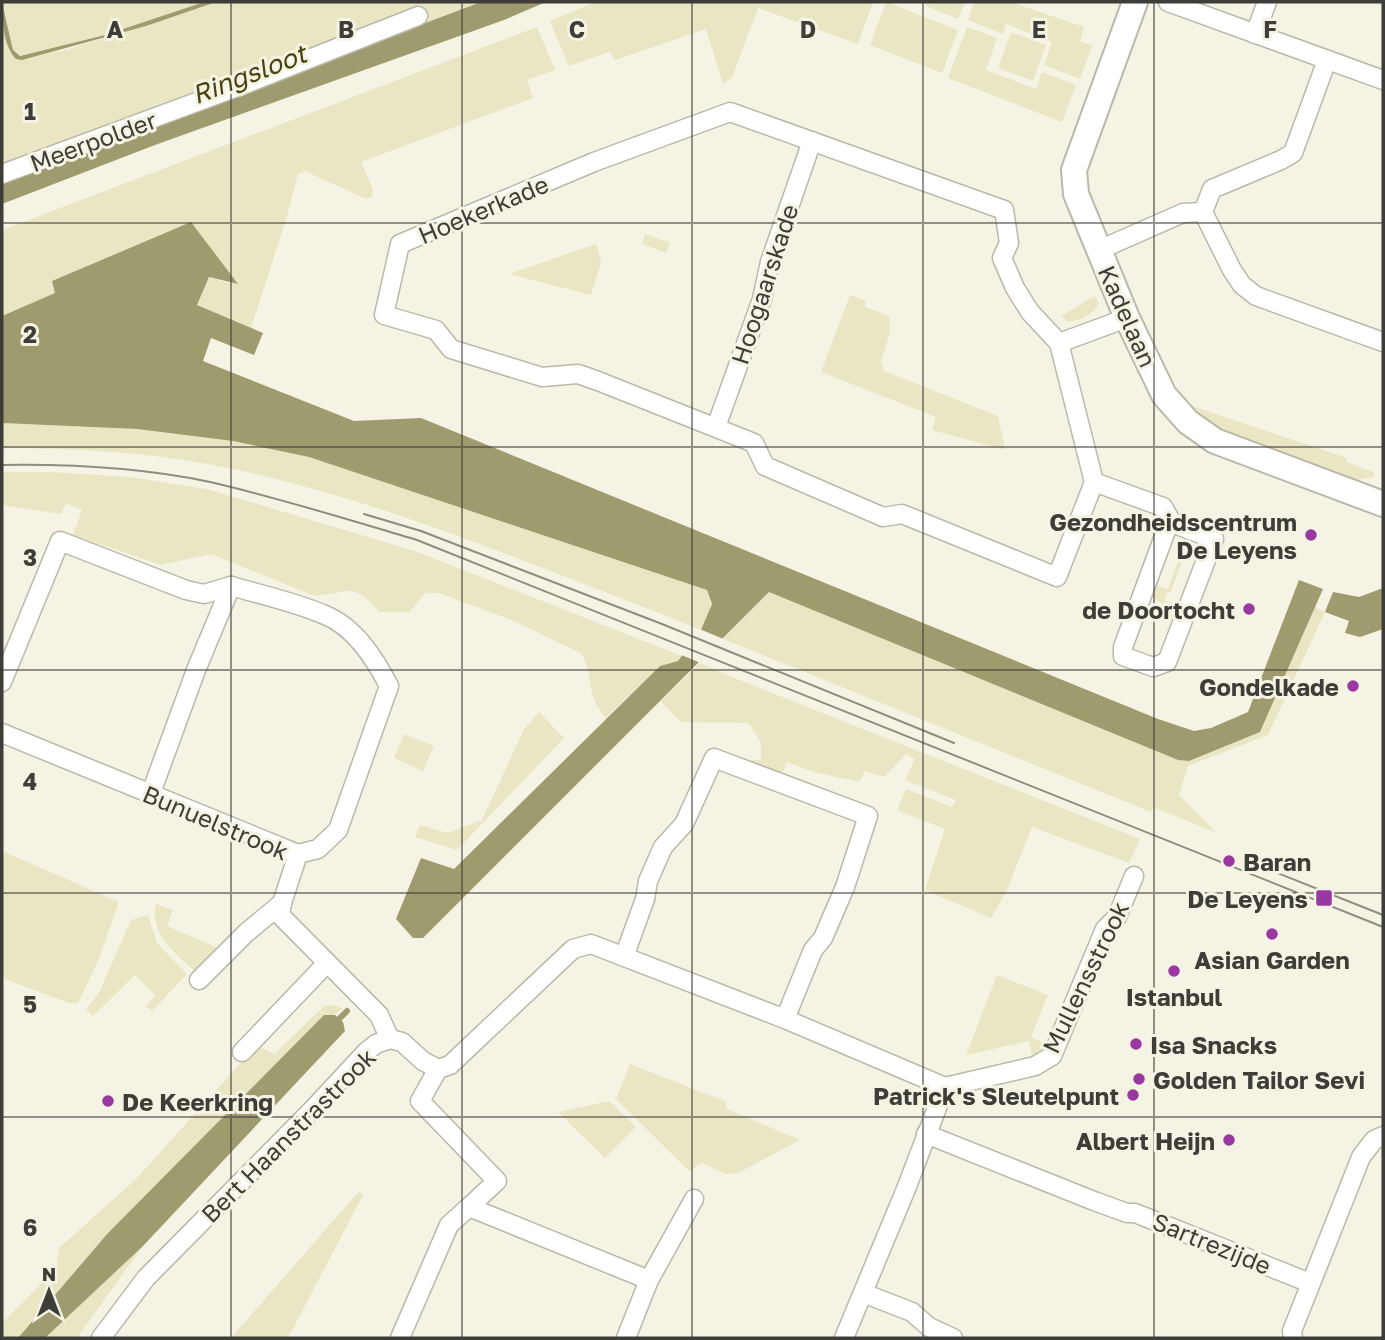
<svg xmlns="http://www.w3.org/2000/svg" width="1385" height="1340" font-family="'Golos Text',sans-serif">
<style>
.green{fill:#e9e6c3}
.water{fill:#9e9b6f}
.pier{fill:#f5f4e4}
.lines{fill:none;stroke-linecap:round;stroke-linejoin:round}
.stream{stroke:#9e9b6f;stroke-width:6}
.street-casing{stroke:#bab9a9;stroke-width:21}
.secondary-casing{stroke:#bab9a9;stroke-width:28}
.street{stroke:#fff;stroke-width:18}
.secondary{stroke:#fff;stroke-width:24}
.tram{stroke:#8d8c82;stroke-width:2}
.grid{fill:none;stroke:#3e3d37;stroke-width:2;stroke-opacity:0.55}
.poi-dot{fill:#9838a0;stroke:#f5f4e4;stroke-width:2.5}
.labels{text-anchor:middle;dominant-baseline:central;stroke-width:6;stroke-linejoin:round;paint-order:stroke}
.street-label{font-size:24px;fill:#3e3d37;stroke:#f5f4e4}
.poi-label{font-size:24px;font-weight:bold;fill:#3e3d37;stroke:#f5f4e4;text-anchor:end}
.water-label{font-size:26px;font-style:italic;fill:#48430c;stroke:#f5f4e4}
.grid-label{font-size:23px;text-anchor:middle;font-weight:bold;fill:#3e3d37;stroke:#f5f4e4;stroke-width:6;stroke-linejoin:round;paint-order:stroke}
</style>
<rect width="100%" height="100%" fill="#f5f4e4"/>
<g class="green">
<polygon points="3,2 204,2 105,35 20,56 13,50"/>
<polygon points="216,2 481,2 2,183 2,19 9,50 16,59 66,50"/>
<polygon points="595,2 873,2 858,44 758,8 732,78 723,84 706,29 615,60 609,52 569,66 550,21"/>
<polygon points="886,2 958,30 942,73 870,45"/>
<polygon points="927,2 965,2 958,19 926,6"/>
<polygon points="974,2 1011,2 1084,27 1080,41 1092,46 1080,79 1044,65 1052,42 1006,24 1003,34 968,20"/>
<polygon points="537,27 555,70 527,80 533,98 361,162 373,189 372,197 366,199 305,171 298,174 286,220 251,328 197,305 209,277 227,283 237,283 191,222 52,281 56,293 2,316 2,230"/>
<polygon points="967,27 997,38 986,70 1036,89 1042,72 1076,85 1062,122 948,78"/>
<polygon points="1011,32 1046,45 1033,81 998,68"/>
<polygon points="645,234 670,243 666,253 642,244"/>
<polygon points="596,244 601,262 591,295 509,274"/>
<polygon points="850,295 866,301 865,307 889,316 890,333 881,361 884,371 998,416 1005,450 932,430 936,417 821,372"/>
<path d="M1095 296 1099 303C1094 314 1079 323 1066 321L1061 316Z"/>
<polygon points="1186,404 1347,458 1346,462 1373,472 1374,477 1349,481 1221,429 1200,417"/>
<path d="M2 423 137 429 233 441 309 457 707 590C714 609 710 612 701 630 645 607 589 586 532 564 429 524 323 486 213 465 144 452 72 448 2 448Z"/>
<path d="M2 472H51L130 477 207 489 415 551 682 656 678 661 660 666 606 718C584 692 595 680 582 654L514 621 439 593H426L409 612H379C350 577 347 597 312 595L211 554 161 565 73 535 82 510 66 503 61 514 2 505Z"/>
<polygon points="1186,540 1190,541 1170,593 1167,593 1164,600 1179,606 1174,621 1163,605 1151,595 1155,585 1168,589"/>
<polygon points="769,592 1178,760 1189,761 1260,732 1315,607 1325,612 1268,735 1188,766 1179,795 1217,833 1153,807 1151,812 723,639"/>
<polygon points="700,663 732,677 1140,839 1129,863 1032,827 1007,890 991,918 925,890 945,829 897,810 906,789 952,807 956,800 905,780 915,759 906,754 884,777 865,771 859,782 814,772 787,762 781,777 746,763 746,760 761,760 761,743 749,723 680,722 661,701"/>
<polygon points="539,712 564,738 457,850 415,837 420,825 448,833 482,820 524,729"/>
<polygon points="404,734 434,746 423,771 394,758"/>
<polygon points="2,851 119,902 98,961 78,1003 69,1003 2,978"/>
<path d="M156 904 173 910 167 926 223 950 200 975C180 958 148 934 156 904Z"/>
<polygon points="148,915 157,943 187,974 152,1011 146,1006 155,995 135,975 93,1016 86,1009 99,993 131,920"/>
<polygon points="997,975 1048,995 1031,1037 1046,1044 1038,1056 1032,1056 1029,1041 966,1055"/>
<polygon points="336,1005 342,1009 335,1015 324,1015 108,1233 18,1338 4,1338 2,1335 2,1323 56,1268 59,1248 136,1179 257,1045 274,1054 324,1006"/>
<polygon points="630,1064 727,1102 725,1108 800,1140 738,1173 726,1174 702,1163 689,1171 616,1099"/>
<polygon points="609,1101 636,1127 605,1158 558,1112"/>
<polygon points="359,1191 363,1195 288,1338 231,1338"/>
<polygon points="143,1246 77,1338 45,1338"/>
</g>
<g class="water">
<path d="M2 2 13 50 20 56 105 35 204 2H216L146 26 22 60 16 59C3 46 2 19 2 2Z"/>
<polygon points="481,2 546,2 504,20 155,145 2,204 2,183"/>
<polygon points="191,222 238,284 209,277 197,305 263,333 254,355 211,338 203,361 354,421 421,418 1158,719 1194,731 1211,728 1248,712 1299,580 1323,589 1260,732 1189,761 1178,760 769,592 423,938 413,938 396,919 421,858 454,869 660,666 678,661 701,630 712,604 707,590 309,457 233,441 137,429 2,423 2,316 55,293 52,281"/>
<polygon points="1383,588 1383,629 1360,637 1345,633 1349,621 1325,612 1333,592 1359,597"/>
<polygon points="324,1015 335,1015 343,1022 345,1031 143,1246 45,1338 18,1338 108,1233"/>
</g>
<polygon class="pier" points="697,628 726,640 703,664 679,654"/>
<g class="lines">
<polyline class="stream" points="339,1019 347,1011"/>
<defs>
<g id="street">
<polyline points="1168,2 1383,80"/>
<polyline points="1255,34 1267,2"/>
<polyline points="2,174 248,83 418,16"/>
<polyline points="1203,212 1232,270 1242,285 1256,296 1383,342"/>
<polyline points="1203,212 1212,189 1281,160 1293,153 1327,60"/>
<polyline points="1099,250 1183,213 1203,212"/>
<polyline points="1059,343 1127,318"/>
<polyline points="716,427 762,299 770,262 812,141"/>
<polyline points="1094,482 1057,577 902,514 883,517 765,466 754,443 598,381 578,374 542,377 451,349 436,330 384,315 400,244 594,162 730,112 1004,210 1009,243 1002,258 1015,288 1030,312 1059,343 1094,482 1163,507 1172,523 1214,539 1167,662 1153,667 1123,656 1123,647 1167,528 1172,523"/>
<path d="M231 586C262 595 295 602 325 615 355 627 375 659 389 686L338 830 318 849 298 854"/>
<polyline points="2,682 60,541 186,590 204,594 231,586"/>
<polyline points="2,733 298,854 282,903 280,915 379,1015 390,1039"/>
<polyline points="151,793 196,670 231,586"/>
<polyline points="624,957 645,899 648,881 663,847 684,824 714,758 868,816 845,887 823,938 813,950 785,1019"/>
<polyline points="199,980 246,933 282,903"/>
<polyline points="242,1052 327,963"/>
<polyline points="438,1069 420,1101 497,1181 469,1207 649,1280"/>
<polyline points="945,1087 1035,1066 1052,1056 1105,929 1117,917 1134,876"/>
<polyline points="926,1134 1094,1201 1127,1213 1135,1213 1310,1283"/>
<polyline points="863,1293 912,1312 929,1327 953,1338"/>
<polyline points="101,1338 146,1278 314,1108 366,1052 376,1044 390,1039 402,1042 423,1061 438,1069 450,1065 573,949 591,944 785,1019 945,1087"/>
<polyline points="400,1338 449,1225 469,1207"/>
<polyline points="626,1338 649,1280 694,1199"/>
<polyline points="844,1338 906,1189 945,1087"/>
<polyline points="1293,1338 1292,1331 1361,1157 1374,1140 1383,1136"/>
</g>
<polyline id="secondary" points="1135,2 1074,170 1076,194 1127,318 1164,395 1188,422 1215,441 1383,504"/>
</defs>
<use href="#street" class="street-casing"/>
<use href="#secondary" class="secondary-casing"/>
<use href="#street" class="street"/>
<use href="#secondary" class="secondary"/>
<g class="tram">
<path d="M2 465C69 464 144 468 210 482 280 498 349 520 417 540L1383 927"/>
<polyline points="364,514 421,531 662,624 954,743"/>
<polyline points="1260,866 1383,915"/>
</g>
</g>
<path class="grid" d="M231 2V1338M462 2V1338M692 2V1338M923 2V1338M1154 2V1338M2 223H1383M2 447H1383M2 670H1383M2 893H1383M2 1117H1383"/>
<g class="poi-dot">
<circle cx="1311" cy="535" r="7"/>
<circle cx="1249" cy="609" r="7"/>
<circle cx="1353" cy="686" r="7"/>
<circle cx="1229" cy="861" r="7"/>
<rect x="1315" y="889" width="18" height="18" rx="3.5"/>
<circle cx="1272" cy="934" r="7"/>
<circle cx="1174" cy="971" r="7"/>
<circle cx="1136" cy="1044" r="7"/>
<circle cx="1139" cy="1079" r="7"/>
<circle cx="1133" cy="1095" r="7"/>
<circle cx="108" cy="1101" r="7"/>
<circle cx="1229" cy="1140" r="7"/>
</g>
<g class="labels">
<g class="street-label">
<text transform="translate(93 141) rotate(-20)">Meerpolder</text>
<text transform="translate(483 209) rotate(-23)">Hoekerkade</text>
<text transform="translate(764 284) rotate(-72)">Hoogaarskade</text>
<text transform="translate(1128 316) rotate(66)">Kadelaan</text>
<text transform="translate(216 822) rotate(23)">Bunuelstrook</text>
<text transform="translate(1085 977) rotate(-64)">Mullensstrook</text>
<text transform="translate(288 1135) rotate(-45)">Bert Haanstrastrook</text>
<text transform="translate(1212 1243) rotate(22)">Sartrezijde</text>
</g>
<g class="poi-label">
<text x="1297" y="521">Gezondheidscentrum<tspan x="1297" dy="28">De Leyens</tspan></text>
<text x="1235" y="609">de Doortocht</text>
<text x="1339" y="686">Gondelkade</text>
<text x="1243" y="861" text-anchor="start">Baran</text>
<text x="1308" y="898">De Leyens</text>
<text x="1272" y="959" text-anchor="middle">Asian Garden</text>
<text x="1174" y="996" text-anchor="middle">Istanbul</text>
<text x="1150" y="1044" text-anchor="start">Isa Snacks</text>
<text x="1153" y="1079" text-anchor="start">Golden Tailor Sevi</text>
<text x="1119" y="1095">Patrick's Sleutelpunt</text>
<text x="122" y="1101" text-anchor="start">De Keerkring</text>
<text x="1215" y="1140">Albert Heijn</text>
</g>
<g class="water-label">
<text transform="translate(249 74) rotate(-21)">Ringsloot</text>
</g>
</g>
<g class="grid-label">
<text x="115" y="38">A</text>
<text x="346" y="38">B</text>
<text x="577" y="38">C</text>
<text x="808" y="38">D</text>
<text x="1039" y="38">E</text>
<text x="1270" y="38">F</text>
<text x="30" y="120">1</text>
<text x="30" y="343">2</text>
<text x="30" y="566">3</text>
<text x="30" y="790">4</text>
<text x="30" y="1013">5</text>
<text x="30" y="1236">6</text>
</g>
<rect width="1385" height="1340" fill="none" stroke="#3e3d37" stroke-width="7"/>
<g transform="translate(49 1291)" stroke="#f5f4e4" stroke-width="5" paint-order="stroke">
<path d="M0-5L12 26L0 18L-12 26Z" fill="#3e3d37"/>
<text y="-10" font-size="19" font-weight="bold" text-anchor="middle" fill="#3e3d37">N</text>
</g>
</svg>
